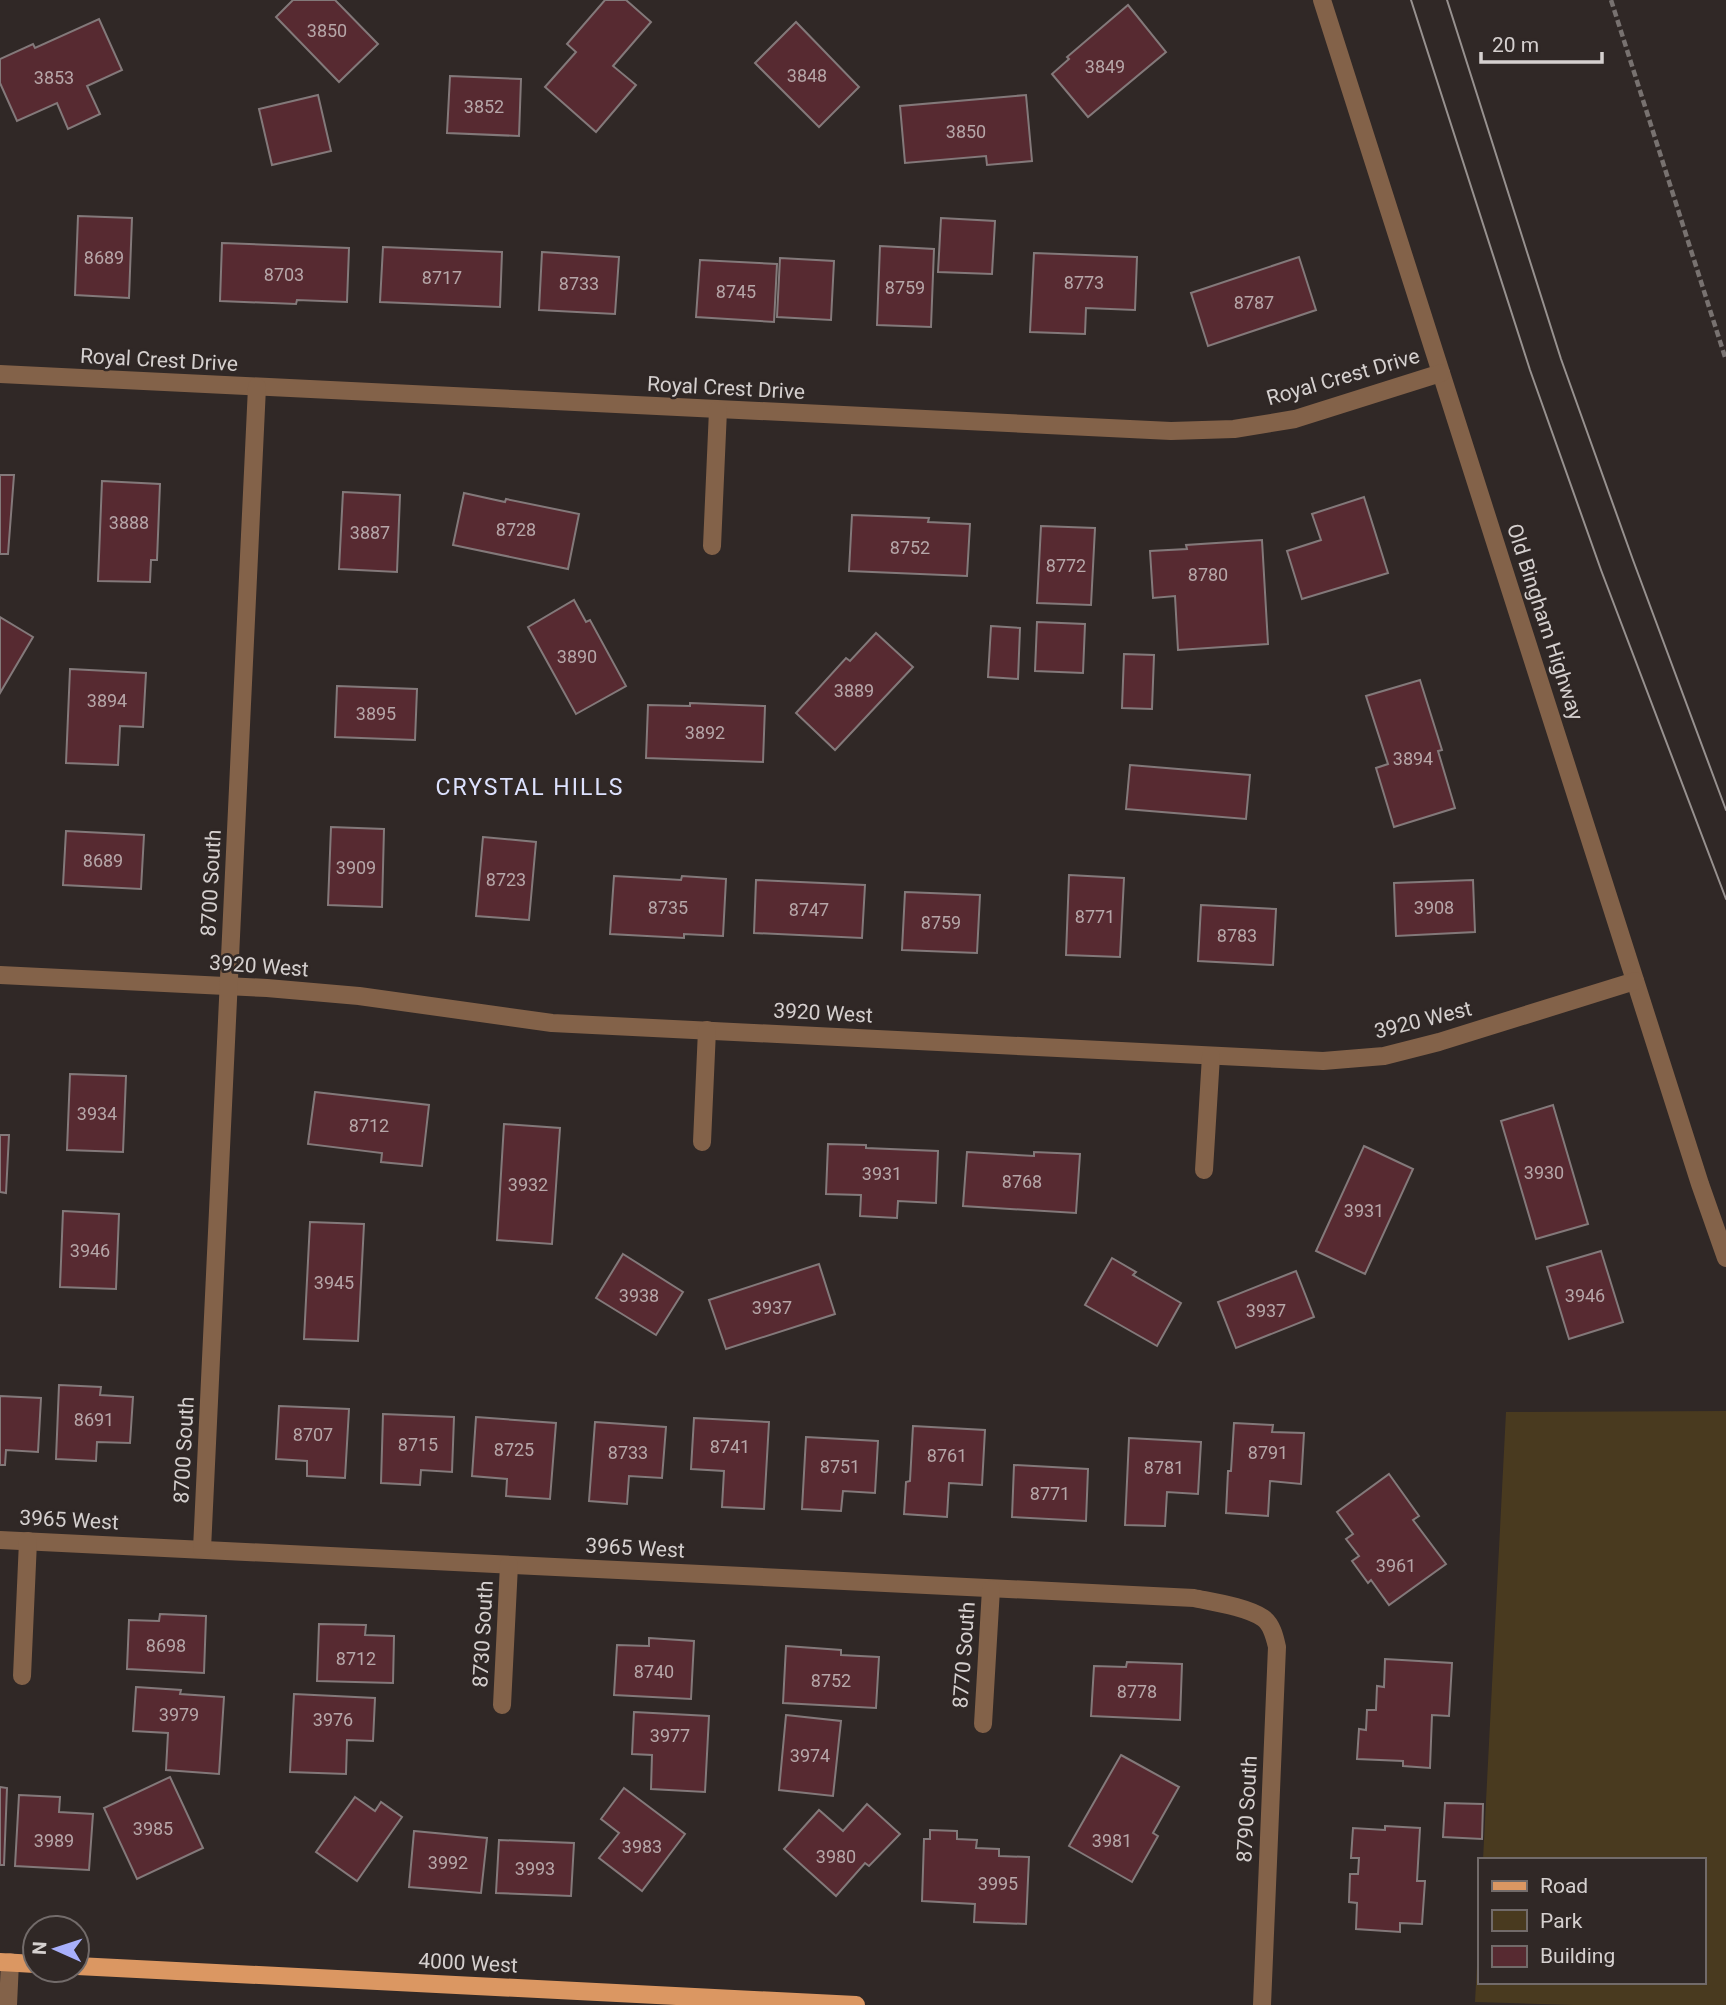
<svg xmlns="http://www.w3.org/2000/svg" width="1726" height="2005" font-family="Roboto,sans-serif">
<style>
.green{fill:#493a1f}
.building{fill:#572a31;stroke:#83797a;stroke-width:2}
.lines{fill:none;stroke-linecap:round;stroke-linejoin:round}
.path{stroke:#787270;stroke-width:4.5;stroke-dasharray:7 3.5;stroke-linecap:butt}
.minor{stroke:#836249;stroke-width:18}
.major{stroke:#db9762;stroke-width:18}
.tram{stroke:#97918f;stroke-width:2}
.labels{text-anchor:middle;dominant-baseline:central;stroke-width:5;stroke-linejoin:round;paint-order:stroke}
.number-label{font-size:18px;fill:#b6a6a8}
.street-label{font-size:21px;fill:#d5d0cf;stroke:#302826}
.neighbourhood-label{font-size:23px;letter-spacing:2px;fill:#dde2ff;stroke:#302826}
</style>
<rect width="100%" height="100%" fill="#302826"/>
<polygon class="green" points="1726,1411 1726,2005 1573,2005 1475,2002 1479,1927 1479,1982 1703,1982 1703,1860 1483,1860 1506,1412"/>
<g class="building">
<polygon points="293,0 335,0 378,44 339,82 276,17"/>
<polygon points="605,0 626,0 651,22 613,66 636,85 596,132 545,87 576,52 567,44"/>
<polygon points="1128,5 1166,52 1088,117 1052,74 1069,59 1067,57"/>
<polygon points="99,19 122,70 87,86 100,114 68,129 57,103 17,121 0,83 0,59 33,44 35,48"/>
<polygon points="796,22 859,87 819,127 755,63"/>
<polygon points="450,76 521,79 519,136 447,133"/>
<polygon points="318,95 331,151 272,165 259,109"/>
<polygon points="1026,95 1032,161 987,165 986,156 905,163 900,106"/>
<polygon points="78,216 132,218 129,298 75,295"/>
<polygon points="941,218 995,221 992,274 938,272"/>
<polygon points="222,243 349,248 347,302 297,300 296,304 220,301"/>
<polygon points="880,246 934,249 931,327 877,325"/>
<polygon points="383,247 502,252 500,307 380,302"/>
<polygon points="542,252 619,257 615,314 539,310"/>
<polygon points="1034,253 1137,257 1135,310 1086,308 1085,334 1030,332"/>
<polygon points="1299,257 1316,310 1208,346 1191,293"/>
<polygon points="780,258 834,261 831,320 777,317"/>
<polygon points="700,260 777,264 774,322 696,317"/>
<polygon points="0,475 14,475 8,554 0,554"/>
<polygon points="102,481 160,484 157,560 151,560 150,582 98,581"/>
<polygon points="343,492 400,495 397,572 339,569"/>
<polygon points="464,493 505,502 506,499 579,514 568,569 453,545"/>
<polygon points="1364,497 1388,573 1302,599 1287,551 1321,540 1312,514"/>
<polygon points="852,515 929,518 928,522 970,524 967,576 849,571"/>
<polygon points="1041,526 1095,528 1091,605 1037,603"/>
<polygon points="1262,540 1268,644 1178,650 1175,596 1153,598 1150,551 1187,549 1186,545"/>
<polygon points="574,600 586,622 590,620 626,686 576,714 528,627"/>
<polygon points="0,617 33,637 0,693"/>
<polygon points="1037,622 1085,624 1083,673 1035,671"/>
<polygon points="991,626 1020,628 1018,679 988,677"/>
<polygon points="876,633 913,667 835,750 796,713 846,658 850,661"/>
<polygon points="1124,654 1154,655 1152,709 1122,708"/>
<polygon points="70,669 146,673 143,727 120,726 118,765 66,763"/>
<polygon points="1420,680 1442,750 1438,751 1455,808 1394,827 1376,768 1388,764 1366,696"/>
<polygon points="337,686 417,689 415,740 335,737"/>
<polygon points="690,703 765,706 763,762 646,758 648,705 690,706"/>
<polygon points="1130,765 1250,775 1246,819 1126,809"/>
<polygon points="331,827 384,829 382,907 328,905"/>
<polygon points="66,831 144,835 141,889 63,885"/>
<polygon points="483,837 536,842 529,920 476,916"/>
<polygon points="1069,875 1124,878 1120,957 1066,955"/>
<polygon points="614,876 681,880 682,876 726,879 723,936 684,934 684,938 610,934"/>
<polygon points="756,880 865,885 862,938 754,933"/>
<polygon points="1473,880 1475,932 1396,936 1394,883"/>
<polygon points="905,892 980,895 977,953 902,950"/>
<polygon points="1201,905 1276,909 1273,965 1198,961"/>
<polygon points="70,1074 126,1076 123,1152 67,1150"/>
<polygon points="315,1092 429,1105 422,1166 381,1162 382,1153 308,1144"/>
<polygon points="1553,1105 1588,1224 1536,1239 1501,1121"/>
<polygon points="504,1124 560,1128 552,1244 497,1240"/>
<polygon points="0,1135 9,1135 6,1193 0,1192"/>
<polygon points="828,1144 866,1145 866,1148 938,1151 936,1203 898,1201 897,1218 860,1216 861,1195 826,1194"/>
<polygon points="1364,1146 1413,1169 1365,1274 1316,1251"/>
<polygon points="967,1152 1034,1156 1034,1152 1080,1154 1076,1213 963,1206"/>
<polygon points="63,1211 119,1214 116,1289 60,1287"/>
<polygon points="310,1222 364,1224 358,1341 304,1339"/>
<polygon points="1601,1251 1623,1322 1569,1339 1547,1267"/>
<polygon points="623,1254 683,1292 656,1335 596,1298"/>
<polygon points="1112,1258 1136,1272 1133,1275 1181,1303 1157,1346 1085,1305"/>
<polygon points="819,1264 835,1314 726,1349 709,1300"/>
<polygon points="1296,1271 1314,1317 1236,1348 1218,1302"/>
<polygon points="59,1385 101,1387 100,1395 133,1397 130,1443 97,1442 96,1461 56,1459"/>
<polygon points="0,1396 41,1398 38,1452 6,1450 5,1465 0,1465"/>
<polygon points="279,1406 349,1409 345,1478 307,1476 307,1461 276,1459"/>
<polygon points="383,1414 454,1417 452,1472 421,1470 420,1485 381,1483"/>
<polygon points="476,1417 556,1423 550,1499 506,1496 507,1479 472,1476"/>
<polygon points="694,1418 769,1422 764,1509 722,1507 724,1471 691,1469"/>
<polygon points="595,1422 666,1427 662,1478 629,1476 627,1504 589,1501"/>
<polygon points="1234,1423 1273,1425 1272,1432 1304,1433 1301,1484 1270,1481 1268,1516 1226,1513 1228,1471 1231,1471"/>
<polygon points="913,1426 985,1430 982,1485 949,1483 947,1517 904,1514 906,1482 910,1481"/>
<polygon points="806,1437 878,1441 875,1493 843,1491 841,1511 802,1509"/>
<polygon points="1129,1438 1201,1442 1198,1494 1167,1492 1165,1526 1125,1525"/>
<polygon points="1014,1465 1088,1469 1086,1521 1012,1517"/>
<polygon points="1389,1474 1419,1516 1413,1520 1446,1564 1389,1605 1371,1580 1368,1583 1352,1561 1359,1556 1346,1539 1353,1534 1337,1512"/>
<polygon points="160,1614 206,1616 204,1673 127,1669 129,1620 159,1621"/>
<polygon points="319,1624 366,1625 365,1635 394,1636 393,1683 317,1681"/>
<polygon points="649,1638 694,1641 691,1699 614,1695 617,1645 649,1646"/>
<polygon points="786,1646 841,1650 841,1655 879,1657 876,1708 783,1703"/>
<polygon points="1385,1659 1452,1663 1449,1716 1432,1715 1430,1768 1403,1766 1403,1761 1357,1759 1359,1729 1366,1730 1367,1710 1376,1710 1377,1686 1384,1687"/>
<polygon points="1127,1662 1182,1664 1180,1720 1091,1716 1094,1666 1126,1667"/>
<polygon points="136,1687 181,1690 180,1694 224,1697 219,1774 166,1770 168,1733 133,1731"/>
<polygon points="294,1694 375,1698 373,1741 347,1740 346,1774 290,1772"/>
<polygon points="634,1712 709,1716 705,1792 651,1789 652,1755 632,1754"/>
<polygon points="786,1715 841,1721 833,1796 779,1790"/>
<polygon points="1121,1755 1179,1787 1153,1833 1158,1836 1132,1882 1069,1846"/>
<polygon points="170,1777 203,1848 137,1879 104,1808"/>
<polygon points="0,1787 7,1788 4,1865 0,1865"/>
<polygon points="624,1788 685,1834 642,1891 599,1858 619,1833 601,1819"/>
<polygon points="19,1795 60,1797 59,1812 93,1814 89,1870 15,1866"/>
<polygon points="355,1797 375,1811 381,1802 402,1817 357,1881 316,1852"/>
<polygon points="1445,1803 1483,1804 1482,1839 1443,1837"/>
<polygon points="867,1804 900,1834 869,1866 865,1863 836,1896 784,1849 819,1810 843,1831"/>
<polygon points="1385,1826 1420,1828 1417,1881 1425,1881 1422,1924 1400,1923 1400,1932 1356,1929 1357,1903 1349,1902 1350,1874 1358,1874 1359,1858 1351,1858 1353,1828 1385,1830"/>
<polygon points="930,1830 957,1831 957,1839 977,1840 976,1848 999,1849 999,1856 1029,1857 1026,1924 974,1922 975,1904 922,1901 924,1839 930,1839"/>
<polygon points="414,1831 487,1838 481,1893 409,1887"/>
<polygon points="499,1840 574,1843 571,1896 496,1893"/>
</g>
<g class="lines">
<polyline class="path" points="1611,0 1726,360"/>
<g class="minor">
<polyline points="1322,0 1700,1184 1726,1258"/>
<polyline points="0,374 1171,431 1234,429 1295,419 1441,373"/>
<polyline points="712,546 718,410"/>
<polyline points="0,975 267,988 359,996 552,1023 1323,1061 1384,1056 1439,1042 1635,981"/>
<polyline points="702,1142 707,1030"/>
<polyline points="1204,1170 1211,1056"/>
<path d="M0 1540 1194 1598C1213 1602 1247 1607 1263 1618 1272 1624 1275 1638 1277 1647L1262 2005"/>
<polyline points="202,1549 257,387"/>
<polyline points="22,1676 28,1541"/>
<polyline points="502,1705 509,1565"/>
<polyline points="983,1724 991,1589"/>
<polyline points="8,2005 10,1962"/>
</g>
<g class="major">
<polyline points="0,1962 35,1964"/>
<polyline points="77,1966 856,2005"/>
</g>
<g class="tram">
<polyline points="1411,0 1530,370 1601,570 1726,899"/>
<polyline points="1447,0 1561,359 1633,560 1726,810"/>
</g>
</g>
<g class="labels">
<g class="number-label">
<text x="327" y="30">3850</text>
<text x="1105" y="66">3849</text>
<text x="807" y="75">3848</text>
<text x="54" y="77">3853</text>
<text x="484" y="106">3852</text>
<text x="966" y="131">3850</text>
<text x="104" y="257">8689</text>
<text x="284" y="274">8703</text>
<text x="442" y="277">8717</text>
<text x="1084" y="282">8773</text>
<text x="579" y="283">8733</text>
<text x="905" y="287">8759</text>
<text x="736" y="291">8745</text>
<text x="1254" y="302">8787</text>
<text x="129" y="522">3888</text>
<text x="516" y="529">8728</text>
<text x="370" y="532">3887</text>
<text x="910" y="547">8752</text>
<text x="1066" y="565">8772</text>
<text x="1208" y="574">8780</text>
<text x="577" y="656">3890</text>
<text x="854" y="690">3889</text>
<text x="107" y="700">3894</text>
<text x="376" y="713">3895</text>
<text x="705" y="732">3892</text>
<text x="1413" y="758">3894</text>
<text x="103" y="860">8689</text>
<text x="356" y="867">3909</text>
<text x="506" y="879">8723</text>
<text x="668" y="907">8735</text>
<text x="1434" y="907">3908</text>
<text x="809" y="909">8747</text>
<text x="1095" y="916">8771</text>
<text x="941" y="922">8759</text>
<text x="1237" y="935">8783</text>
<text x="97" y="1113">3934</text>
<text x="369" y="1125">8712</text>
<text x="1544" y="1172">3930</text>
<text x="882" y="1173">3931</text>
<text x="1022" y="1181">8768</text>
<text x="528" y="1184">3932</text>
<text x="1364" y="1210">3931</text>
<text x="90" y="1250">3946</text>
<text x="334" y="1282">3945</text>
<text x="639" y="1295">3938</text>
<text x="1585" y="1295">3946</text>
<text x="772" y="1307">3937</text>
<text x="1266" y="1310">3937</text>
<text x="94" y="1419">8691</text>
<text x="313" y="1434">8707</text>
<text x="418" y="1444">8715</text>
<text x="730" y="1446">8741</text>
<text x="514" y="1449">8725</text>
<text x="628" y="1452">8733</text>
<text x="1268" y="1452">8791</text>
<text x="947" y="1455">8761</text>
<text x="840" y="1466">8751</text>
<text x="1164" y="1467">8781</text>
<text x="1050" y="1493">8771</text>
<text x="1396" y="1565">3961</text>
<text x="166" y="1645">8698</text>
<text x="356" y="1658">8712</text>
<text x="654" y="1671">8740</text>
<text x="831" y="1680">8752</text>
<text x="1137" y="1691">8778</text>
<text x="179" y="1714">3979</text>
<text x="333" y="1719">3976</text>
<text x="670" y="1735">3977</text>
<text x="810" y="1755">3974</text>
<text x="153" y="1828">3985</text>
<text x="54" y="1840">3989</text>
<text x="1112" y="1840">3981</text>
<text x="642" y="1846">3983</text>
<text x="836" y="1856">3980</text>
<text x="448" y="1862">3992</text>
<text x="535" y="1868">3993</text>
<text x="998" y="1883">3995</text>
</g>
<g class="street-label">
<text transform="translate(159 360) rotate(3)">Royal Crest Drive</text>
<text transform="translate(1343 377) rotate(-16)">Royal Crest Drive</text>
<text transform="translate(726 388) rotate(3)">Royal Crest Drive</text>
<text transform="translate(1545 622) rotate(72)">Old Bingham Highway</text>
<text transform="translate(211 883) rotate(-87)">8700 South</text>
<text transform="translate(259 966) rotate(4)">3920 West</text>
<text transform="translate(823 1013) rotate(3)">3920 West</text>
<text transform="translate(1423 1020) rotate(-14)">3920 West</text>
<text transform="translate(184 1450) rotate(-87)">8700 South</text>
<text transform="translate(69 1520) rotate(3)">3965 West</text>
<text transform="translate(635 1548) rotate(3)">3965 West</text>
<text transform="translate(483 1634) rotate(-87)">8730 South</text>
<text transform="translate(964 1655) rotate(-86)">8770 South</text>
<text transform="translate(1247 1809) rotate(-87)">8790 South</text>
<text transform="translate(468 1963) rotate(3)">4000 West</text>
</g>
<g class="neighbourhood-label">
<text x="530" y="787">CRYSTAL HILLS</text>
</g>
</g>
<rect x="1478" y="1858" width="228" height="126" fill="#302826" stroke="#726b6a" stroke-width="2"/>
<rect x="1492" y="1881" width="35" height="10" fill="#db9762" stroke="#726b6a" stroke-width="2"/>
<text x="1540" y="1893" font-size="21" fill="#d5d0cf">Road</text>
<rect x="1492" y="1910" width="35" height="21" fill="#493a1f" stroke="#726b6a" stroke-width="2"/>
<text x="1540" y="1928" font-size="21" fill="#d5d0cf">Park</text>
<rect x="1492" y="1946" width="35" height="21" fill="#572a31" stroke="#726b6a" stroke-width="2"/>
<text x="1540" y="1963" font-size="21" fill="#d5d0cf">Building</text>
<g transform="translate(56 1949) rotate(273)"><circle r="33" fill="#302826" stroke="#726b6a" stroke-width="2"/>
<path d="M0-5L12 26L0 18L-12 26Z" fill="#a8b0fc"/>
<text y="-10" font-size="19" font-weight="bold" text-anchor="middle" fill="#d5d0cf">N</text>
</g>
<path d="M1481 52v10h121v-10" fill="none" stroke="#d5d0cf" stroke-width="3.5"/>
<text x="1492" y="52" font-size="21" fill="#d5d0cf" stroke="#302826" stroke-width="5" paint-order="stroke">20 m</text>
</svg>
